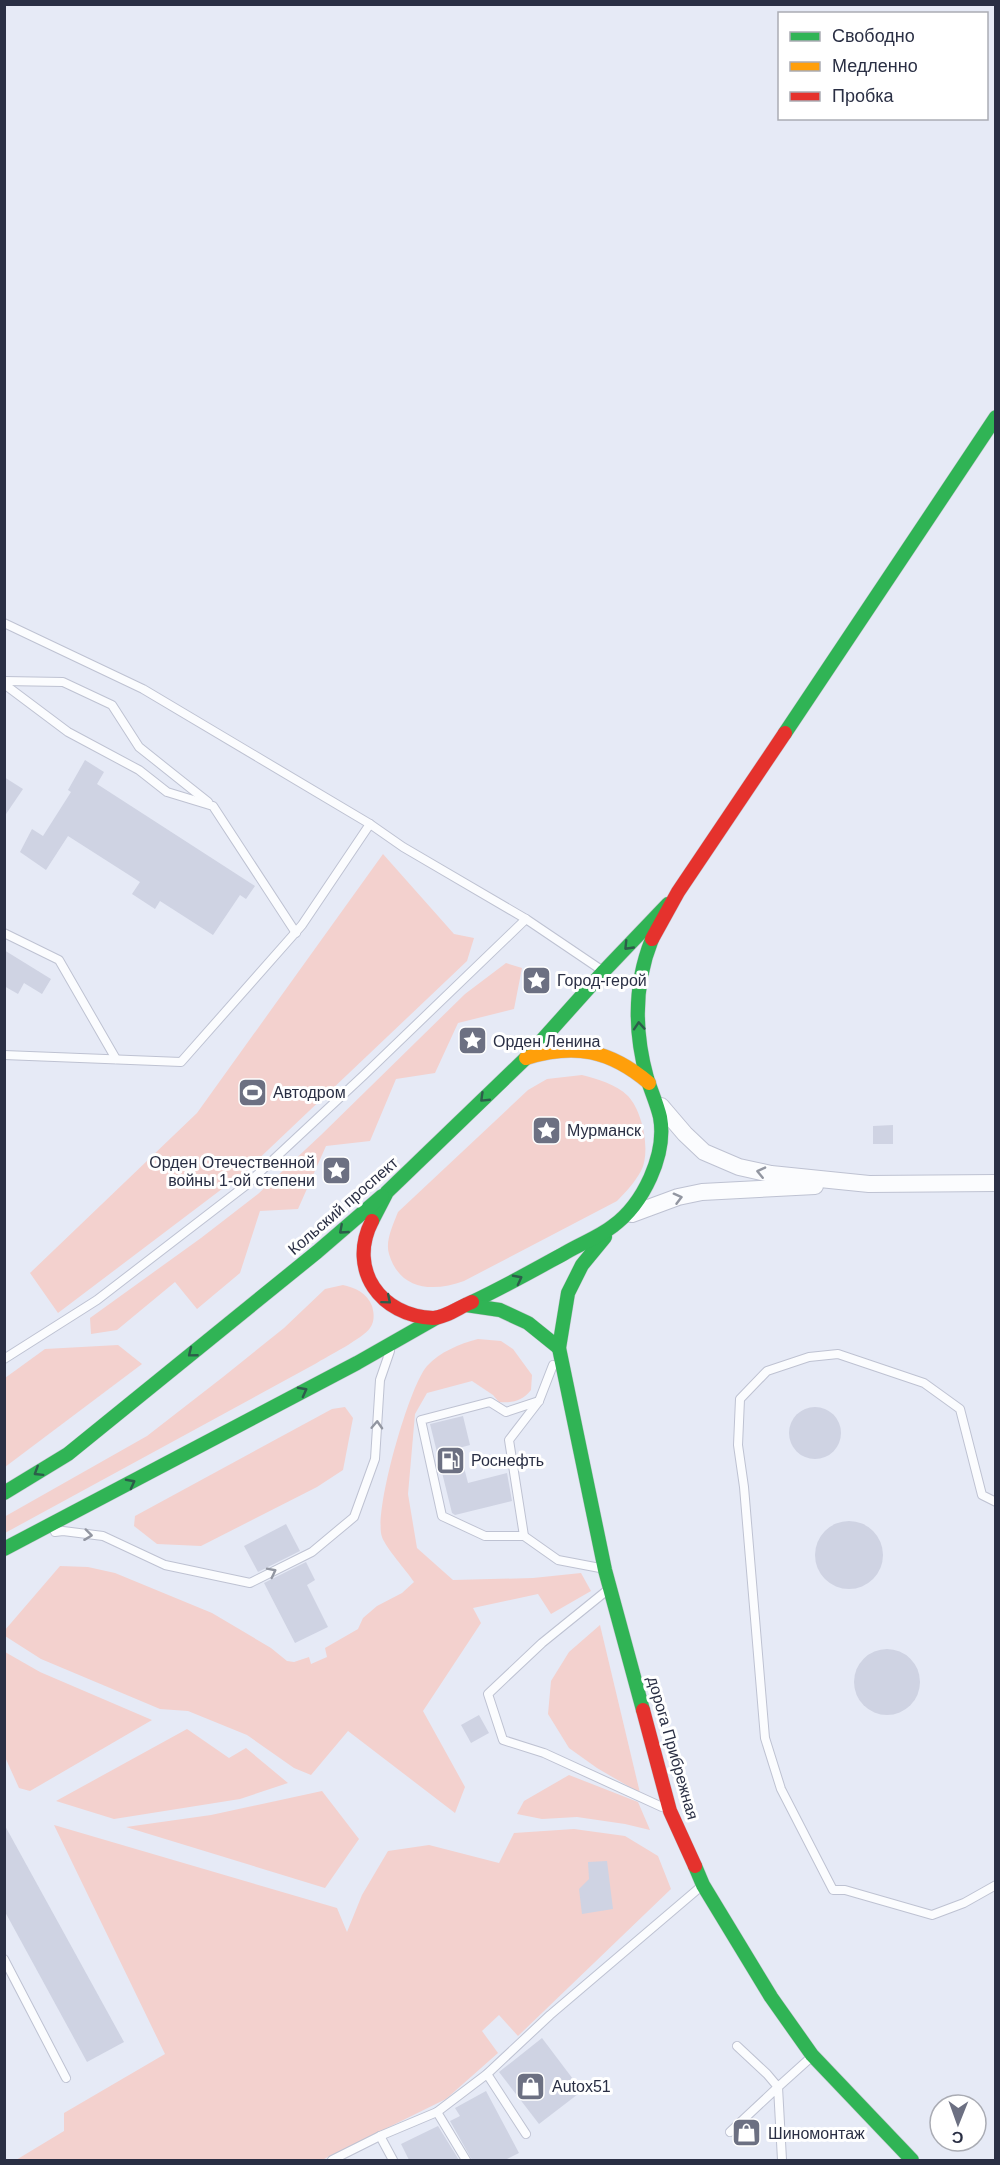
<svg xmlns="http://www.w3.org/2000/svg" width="1000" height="2165" font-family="Arial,sans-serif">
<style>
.green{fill:#f3d1ce}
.building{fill:#cfd3e3}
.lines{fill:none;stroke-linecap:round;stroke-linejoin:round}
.lane-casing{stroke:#bec2d2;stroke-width:10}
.street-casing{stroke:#bec2d2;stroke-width:18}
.fast-casing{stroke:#c4c6cf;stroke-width:15}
.slow-casing{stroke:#c4c6cf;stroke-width:15}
.jam-casing{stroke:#c4c6cf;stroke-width:15}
.lane{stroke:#fbfcfe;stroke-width:8}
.street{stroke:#fbfcfe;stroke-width:16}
.fast{stroke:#30b455;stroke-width:14}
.slow{stroke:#ff9f0a;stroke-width:14}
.jam{stroke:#e5322d;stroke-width:14}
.oneway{stroke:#2c5e4a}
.oneway2{stroke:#9296a1}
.labels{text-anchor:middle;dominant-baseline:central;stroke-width:6;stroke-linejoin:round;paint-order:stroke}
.poi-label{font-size:16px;fill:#2a2f44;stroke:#fff;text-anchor:start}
.street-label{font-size:16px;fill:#2a2f44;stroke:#fff}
</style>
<rect width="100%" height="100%" fill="#e6eaf6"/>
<g class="green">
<polygon points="383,854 454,934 474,938 467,961 247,1170 58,1313 30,1273 197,1113"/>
<polygon points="506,963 522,968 514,1009 458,1023 435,1073 396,1079 370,1141 326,1146 298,1209 260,1211 240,1273 197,1309 175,1282 117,1330 91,1334 90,1318 201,1238 258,1194 321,1135 465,994"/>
<path d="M582 1075C597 1079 616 1084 628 1096 643 1112 651 1152 641 1171 635 1182 626 1192 617 1201L464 1281C434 1292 400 1291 389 1254 385 1241 393 1225 398 1212L528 1090 547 1079Z"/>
<path d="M343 1285C356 1288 367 1293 372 1306 374 1313 375 1321 370 1328 362 1339 328 1356 315 1364L5 1533 4 1517 147 1436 223 1377 284 1328 325 1289Z"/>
<path d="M478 1339 501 1341 513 1349 532 1375 531 1390C522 1401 513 1403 499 1402L493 1395 472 1381 427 1393 415 1414 408 1494 417 1548 453 1580 533 1578 581 1573 591 1591 551 1614 538 1594 473 1608 481 1623 423 1711 465 1787 455 1813 348 1731 311 1775 294 1768 247 1735 188 1711 160 1709 41 1659 5 1636V1630L60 1566 88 1567 115 1573 212 1613 271 1648 287 1661 294 1662 309 1657 311 1664 327 1657 325 1648 358 1629 363 1618 377 1606 402 1593 414 1582C406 1570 386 1548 382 1537 373 1513 409 1386 427 1366 440 1352 459 1344 478 1339Z"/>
<polygon points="118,1345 142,1364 5,1467 5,1378 45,1349"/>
<polygon points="345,1407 353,1418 343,1470 317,1487 201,1546 157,1544 134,1526 135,1516 332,1409"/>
<polygon points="600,1625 640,1793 597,1768 569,1748 548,1714 551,1681 569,1652"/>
<polygon points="5,1652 40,1672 152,1720 30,1791 19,1788 5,1757"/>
<polygon points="187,1729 229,1758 246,1748 288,1783 240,1799 114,1819 56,1801"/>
<polygon points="569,1775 638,1802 650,1830 625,1824 577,1817 542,1819 517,1814 524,1801"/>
<polygon points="322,1791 359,1839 325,1888 126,1827 211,1815"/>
<polygon points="54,1825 337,1908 347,1932 362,1895 388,1851 429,1845 499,1863 514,1833 574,1829 625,1836 658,1856 671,1889 518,2036 499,2015 482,2031 498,2053 446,2099 322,2160 16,2160 64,2131 64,2113 165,2054"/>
</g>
<g class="building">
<polygon points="85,760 104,772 97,784 255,886 246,899 240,895 213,935 160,901 155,909 132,894 140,882 68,836 46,870 20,852 32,829 43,836 71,792 68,790"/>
<polygon points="4,777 23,789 4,817"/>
<polygon points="4,950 51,979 42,994 24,983 18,994 4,986"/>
<polygon points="893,1125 893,1144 873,1144 873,1126"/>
<circle cx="815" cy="1433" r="26"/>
<polygon points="463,1416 470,1445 459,1448 468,1483 507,1473 512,1501 455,1515 452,1513 430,1424"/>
<circle cx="849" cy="1555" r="34"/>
<polygon points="286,1524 300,1551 258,1572 244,1546"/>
<polygon points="306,1562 315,1580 307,1585 328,1627 295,1643 264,1583"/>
<circle cx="887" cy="1682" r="33"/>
<polygon points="479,1715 489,1733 471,1743 461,1725"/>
<polygon points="4,1824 124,2042 87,2062 4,1910"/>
<polygon points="607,1861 613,1909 582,1914 579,1889 589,1879 588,1862"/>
<polygon points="542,2038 582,2091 539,2124 499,2072"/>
<polygon points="486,2091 519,2153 505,2160 472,2160 450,2121 460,2116 455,2108"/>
<polygon points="438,2126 459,2160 409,2160 401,2144"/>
</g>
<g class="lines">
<defs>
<g id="lane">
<polyline points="4,623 143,689 370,824 403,847 526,919 600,969"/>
<polyline points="4,681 63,682 112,705 139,747 208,802"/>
<polyline points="4,684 68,732 139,770 167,792 213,806 296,933"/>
<polyline points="4,933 59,960 116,1059"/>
<polyline points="4,1055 181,1062 302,925 370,824"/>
<polyline points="4,1359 97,1300 245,1186 364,1075 526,919"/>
<polyline points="539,1401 506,1412 490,1402 421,1420 442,1516 485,1536 524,1536 558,1560 600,1568"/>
<polyline points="996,1502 982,1495 960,1409 924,1383 838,1354 809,1357 767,1371 740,1399 738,1445 744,1487 765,1738 781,1789 833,1890 845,1890 932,1915 964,1903 996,1885"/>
<polyline points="55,1532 63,1531 103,1536 165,1565 250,1583 312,1552 354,1517 375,1459 380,1380 390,1351"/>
<polyline points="524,1536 509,1440 539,1401 553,1365"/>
<polyline points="605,1592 542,1643 488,1694 503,1740 544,1753 662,1807"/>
<polyline points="4,1959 66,2078"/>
<polyline points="737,2046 767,2074 778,2087 808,2060"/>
<polyline points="487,2074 526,2134"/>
<polyline points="437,2112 466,2160"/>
<polyline points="730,2132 778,2087 782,2160"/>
<polyline points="380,2136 393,2160"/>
<polyline points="332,2160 380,2136 437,2112 487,2074 550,2015 698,1889"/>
</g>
<g id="street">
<polyline points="661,1106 685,1134 704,1152 739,1167 771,1174 869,1184 996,1183"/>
<polyline points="632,1214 678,1197 702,1192 815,1186"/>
</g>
<g id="fast">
<polyline points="785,733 996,417"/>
<polyline points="372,1221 387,1192 526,1058 604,971 668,904"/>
<polyline points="605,1237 582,1265 568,1293 559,1348 605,1570 643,1710"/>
<path d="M472 1302C504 1287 534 1270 565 1253 580 1244 599 1237 613 1226 643 1204 667 1155 660 1117 657 1104 651 1091 647 1078 634 1031 634 984 652 939"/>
<polyline points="466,1305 500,1310 528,1323 559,1348"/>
<polyline points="4,1493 68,1454 317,1252 382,1196"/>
<polyline points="4,1549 357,1363 436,1318"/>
<polyline points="695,1866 703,1885 771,1997 812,2055 912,2160"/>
</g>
<path id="slow" d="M526 1058C575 1043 610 1050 649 1083"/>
<g id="jam">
<polyline points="652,939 678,892 785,733"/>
<path d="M372 1221C347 1270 381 1316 433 1318 445 1318 461 1306 472 1302"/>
<polyline points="643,1710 670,1811 695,1866"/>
</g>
</defs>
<use href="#lane" class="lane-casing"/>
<use href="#street" class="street-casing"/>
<use href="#fast" class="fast-casing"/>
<use href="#slow" class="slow-casing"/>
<use href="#jam" class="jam-casing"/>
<use href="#lane" class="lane"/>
<use href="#street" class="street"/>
<use href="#fast" class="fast"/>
<use href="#slow" class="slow"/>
<use href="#jam" class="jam"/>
</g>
<defs><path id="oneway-chevron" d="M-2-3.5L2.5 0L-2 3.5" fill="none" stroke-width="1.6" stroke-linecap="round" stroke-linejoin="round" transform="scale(1.5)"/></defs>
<g class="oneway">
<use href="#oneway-chevron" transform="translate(628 946) rotate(134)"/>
<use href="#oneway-chevron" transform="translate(639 1026) rotate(-94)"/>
<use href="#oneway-chevron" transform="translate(484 1098) rotate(136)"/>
<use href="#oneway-chevron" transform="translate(343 1230) rotate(139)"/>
<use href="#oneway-chevron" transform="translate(518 1279) rotate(-28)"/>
<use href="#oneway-chevron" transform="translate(387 1300) rotate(40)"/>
<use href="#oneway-chevron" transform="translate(192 1353) rotate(141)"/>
<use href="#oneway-chevron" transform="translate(303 1391) rotate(-28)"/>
<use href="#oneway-chevron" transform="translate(38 1472) rotate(148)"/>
<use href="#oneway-chevron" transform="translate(131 1483) rotate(-28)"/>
</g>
<g class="oneway2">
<use href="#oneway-chevron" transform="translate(761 1172) rotate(-167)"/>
<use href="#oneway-chevron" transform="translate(678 1198) rotate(-15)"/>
<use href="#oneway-chevron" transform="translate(377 1425) rotate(-87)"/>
<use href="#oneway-chevron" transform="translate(88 1535) rotate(7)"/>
<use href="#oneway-chevron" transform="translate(272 1572) rotate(-27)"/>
</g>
<defs>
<symbol id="sight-square" viewBox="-11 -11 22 22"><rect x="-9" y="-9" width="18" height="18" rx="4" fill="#6c7082" stroke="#fff"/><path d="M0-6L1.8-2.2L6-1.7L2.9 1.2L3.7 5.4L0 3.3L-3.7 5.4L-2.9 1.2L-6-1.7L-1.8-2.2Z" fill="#fff"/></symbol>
<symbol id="stadium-square" viewBox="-11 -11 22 22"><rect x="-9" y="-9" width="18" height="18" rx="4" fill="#6c7082" stroke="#fff"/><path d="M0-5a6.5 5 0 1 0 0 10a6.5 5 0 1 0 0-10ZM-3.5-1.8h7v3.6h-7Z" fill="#fff"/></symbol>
<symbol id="fuel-square" viewBox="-11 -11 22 22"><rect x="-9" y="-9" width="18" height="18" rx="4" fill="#6c7082" stroke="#fff"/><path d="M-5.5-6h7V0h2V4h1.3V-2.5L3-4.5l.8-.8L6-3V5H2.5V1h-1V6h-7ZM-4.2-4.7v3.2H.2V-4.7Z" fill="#fff"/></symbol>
<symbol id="shop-square" viewBox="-11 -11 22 22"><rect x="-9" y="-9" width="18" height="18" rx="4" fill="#6c7082" stroke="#fff"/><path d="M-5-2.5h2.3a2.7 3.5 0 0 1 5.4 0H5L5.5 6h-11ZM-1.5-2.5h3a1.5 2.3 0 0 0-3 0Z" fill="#fff"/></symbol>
</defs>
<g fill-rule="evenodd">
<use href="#sight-square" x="520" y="964" width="33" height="33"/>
<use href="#sight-square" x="456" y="1024" width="33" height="33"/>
<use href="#stadium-square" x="236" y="1076" width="33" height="33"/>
<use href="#sight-square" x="530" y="1114" width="33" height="33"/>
<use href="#sight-square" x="320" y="1154" width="33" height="33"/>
<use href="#fuel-square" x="434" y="1444" width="33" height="33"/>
<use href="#shop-square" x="514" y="2070" width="33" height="33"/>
<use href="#shop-square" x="730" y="2116" width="33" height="33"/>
</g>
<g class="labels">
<g class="poi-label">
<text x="557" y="980">Город-герой</text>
<text x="493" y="1041">Орден Ленина</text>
<text x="273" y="1092">Автодром</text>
<text x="567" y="1130">Мурманск</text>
<text x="315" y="1162" text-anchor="end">Орден Отечественной<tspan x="315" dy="18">войны 1-ой степени</tspan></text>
<text x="471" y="1460">Роснефть</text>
<text x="552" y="2086">Autox51</text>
<text x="768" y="2133">Шиномонтаж</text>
</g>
<g class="street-label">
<text transform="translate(343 1206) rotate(-41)">Кольский проспект</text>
<text transform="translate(673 1748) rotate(74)">дорога Прибрежная</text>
</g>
</g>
<rect width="1000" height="2165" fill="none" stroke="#2a2f44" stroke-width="12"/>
<rect x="778" y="12" width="210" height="108" fill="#ffffff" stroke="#aaacb4" stroke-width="1.5"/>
<rect x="790" y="32" width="30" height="9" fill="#30b455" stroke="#aaacb4" stroke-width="1.5"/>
<text x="832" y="42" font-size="18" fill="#2a2f44">Свободно</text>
<rect x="790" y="62" width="30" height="9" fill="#ff9f0a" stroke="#aaacb4" stroke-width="1.5"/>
<text x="832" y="72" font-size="18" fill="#2a2f44">Медленно</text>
<rect x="790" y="92" width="30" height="9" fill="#e5322d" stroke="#aaacb4" stroke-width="1.5"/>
<text x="832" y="102" font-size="18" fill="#2a2f44">Пробка</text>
<g transform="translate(958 2123) rotate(181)"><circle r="28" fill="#ffffff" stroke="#aaacb4" stroke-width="1.5"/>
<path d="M0-4.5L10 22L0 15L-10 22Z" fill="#6c7082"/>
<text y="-9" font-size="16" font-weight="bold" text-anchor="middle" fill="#2a2f44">С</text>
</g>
</svg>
